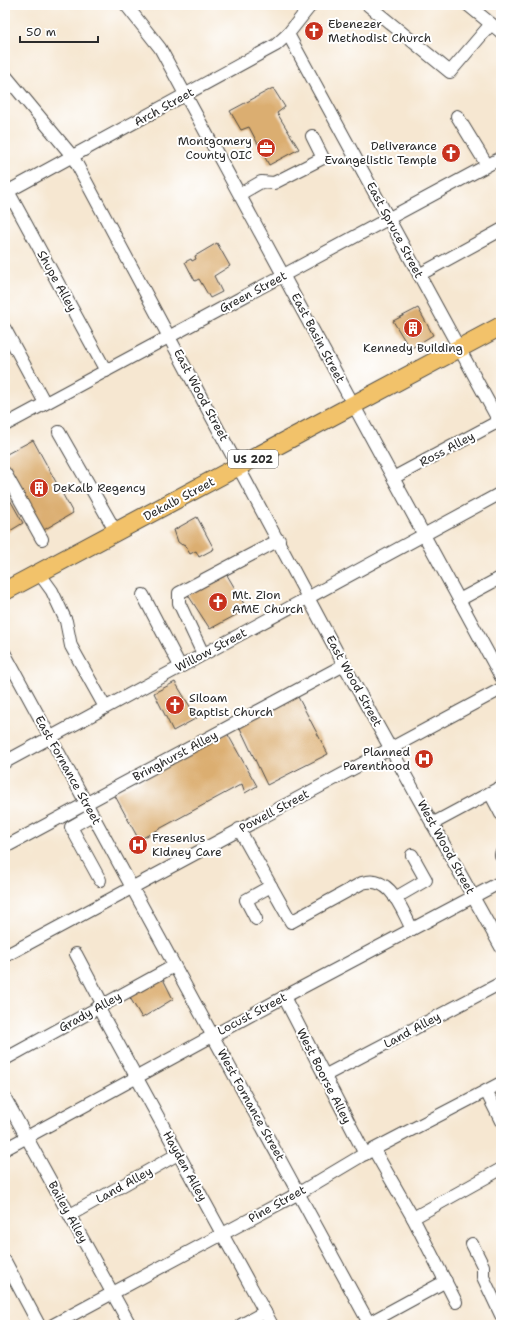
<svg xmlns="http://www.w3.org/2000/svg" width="506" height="1330" font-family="'Shantell Sans',sans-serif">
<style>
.building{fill:#dbae71}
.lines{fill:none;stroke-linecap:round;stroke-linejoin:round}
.minor-casing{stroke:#494744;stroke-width:14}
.highway-casing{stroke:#494744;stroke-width:20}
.minor{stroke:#fff;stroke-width:12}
.highway{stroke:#f2c26a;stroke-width:18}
.labels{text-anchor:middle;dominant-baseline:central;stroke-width:4;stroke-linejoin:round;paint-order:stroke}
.shield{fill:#fff;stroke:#6b6b6b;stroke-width:1}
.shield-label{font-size:11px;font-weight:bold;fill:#2b2b2b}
.poi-label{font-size:12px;fill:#2b2b2b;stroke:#fff;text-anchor:start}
.street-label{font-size:12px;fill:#2b2b2b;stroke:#fff}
</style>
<rect width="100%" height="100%" fill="#fff"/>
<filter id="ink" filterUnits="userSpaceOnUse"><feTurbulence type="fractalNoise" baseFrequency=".025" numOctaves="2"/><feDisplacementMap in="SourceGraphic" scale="8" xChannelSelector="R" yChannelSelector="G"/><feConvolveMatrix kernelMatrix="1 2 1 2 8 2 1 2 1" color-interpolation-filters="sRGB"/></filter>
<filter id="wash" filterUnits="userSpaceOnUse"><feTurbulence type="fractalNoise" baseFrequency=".012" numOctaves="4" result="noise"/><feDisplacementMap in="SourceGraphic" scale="16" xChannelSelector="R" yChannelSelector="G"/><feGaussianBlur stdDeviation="0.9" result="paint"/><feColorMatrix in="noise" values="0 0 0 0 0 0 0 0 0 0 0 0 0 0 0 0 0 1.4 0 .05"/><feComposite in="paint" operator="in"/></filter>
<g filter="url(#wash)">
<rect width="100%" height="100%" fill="#f6e7d1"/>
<g id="blocks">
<g class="building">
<polygon points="273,88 285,107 277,113 299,149 269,165 249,127 241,130 230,111"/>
<polygon points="217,243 230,266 214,276 222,292 210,298 199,279 195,281 185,262 191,259 192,261 196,259 195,256"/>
<polygon points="418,308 433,335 410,349 393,321"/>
<polygon points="33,440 73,513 42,531 5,464 5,455"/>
<polygon points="5,491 23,523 5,534"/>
<polygon points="197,517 214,549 199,557 196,551 190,554 184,544 182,545 178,542 174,530"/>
<polygon points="227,575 247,609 210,629 188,595"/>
<polygon points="175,682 197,718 173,731 154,693"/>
<polygon points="297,695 328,754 267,785 239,726"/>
<polygon points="227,733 257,786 245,793 242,784 139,840 114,794"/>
<polygon points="163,979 173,999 142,1018 129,996"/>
</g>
</g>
</g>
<g filter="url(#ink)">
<use href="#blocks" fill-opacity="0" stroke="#494744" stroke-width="1"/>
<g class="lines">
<defs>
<g id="minor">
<polyline points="126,5 160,48 501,677"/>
<polyline points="368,5 450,72 491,24"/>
<polyline points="468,5 501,32"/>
<polyline points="288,34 501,425"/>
<polyline points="5,75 73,157 344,665 501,947"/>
<polyline points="457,116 487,165"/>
<polyline points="8,191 106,371"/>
<polyline points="5,193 276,45 288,34 311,5"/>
<polyline points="240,194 261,182 274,183 323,158 312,136"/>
<polyline points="419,275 501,230"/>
<polyline points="5,329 45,403"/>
<polyline points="5,425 501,158"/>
<polyline points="59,432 116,532"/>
<polyline points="5,473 42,539"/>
<polyline points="393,478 501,420"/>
<polyline points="39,573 52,591 66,621 71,646 105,707"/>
<polyline points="143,595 180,666"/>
<polyline points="459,600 500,578 501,579"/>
<polyline points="5,654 370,1325"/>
<polyline points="203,654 179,603 179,593 279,540"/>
<polyline points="5,762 501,493"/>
<polyline points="490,793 501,814"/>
<polyline points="92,815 71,827 100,880"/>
<polyline points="432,824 501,787"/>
<path d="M239 829 291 922 362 883C391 874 401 909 412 929"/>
<polyline points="5,847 344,665"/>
<polyline points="501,854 501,855"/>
<polyline points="395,898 426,880 412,855"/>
<polyline points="256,919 246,900 271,886"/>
<polyline points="76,954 103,1005"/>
<polyline points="5,956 501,689"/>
<polyline points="284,997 365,1154"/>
<polyline points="98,1007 272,1325"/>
<polyline points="5,1059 174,966"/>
<polyline points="324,1076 501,983"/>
<polyline points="486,1091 501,1121"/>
<polyline points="5,1098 130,1325"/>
<polyline points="5,1149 284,997 501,882"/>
<polyline points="374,1150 413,1218 456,1302"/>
<polyline points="70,1215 178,1154"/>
<polyline points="413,1218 501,1169"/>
<polyline points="472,1244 483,1266 483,1277 501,1315"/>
<polyline points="5,1261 39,1325"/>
<polyline points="369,1323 446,1281"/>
<polyline points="53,1325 299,1193 361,1156 501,1083"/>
<polyline points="241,1325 265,1312"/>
</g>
<polyline id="highway" points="5,591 501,326"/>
</defs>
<use href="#minor" class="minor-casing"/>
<use href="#highway" class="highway-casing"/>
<use href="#minor" class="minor"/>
<use href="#highway" class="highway"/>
</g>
</g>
<defs>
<symbol id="church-disc" viewBox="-11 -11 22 22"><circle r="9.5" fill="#c8321e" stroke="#fff"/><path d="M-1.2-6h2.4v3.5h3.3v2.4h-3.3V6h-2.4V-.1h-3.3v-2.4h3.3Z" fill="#fff"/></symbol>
<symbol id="office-disc" viewBox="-11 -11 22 22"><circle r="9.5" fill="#c8321e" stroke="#fff"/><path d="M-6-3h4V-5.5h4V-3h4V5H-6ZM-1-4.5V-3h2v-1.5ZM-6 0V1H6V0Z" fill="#fff"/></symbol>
<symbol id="building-disc" viewBox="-11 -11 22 22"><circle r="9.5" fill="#c8321e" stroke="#fff"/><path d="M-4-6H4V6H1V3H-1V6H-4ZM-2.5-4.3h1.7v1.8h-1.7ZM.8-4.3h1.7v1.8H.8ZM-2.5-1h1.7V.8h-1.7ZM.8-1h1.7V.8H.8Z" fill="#fff"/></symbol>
<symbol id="hospital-disc" viewBox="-11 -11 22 22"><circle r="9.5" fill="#c8321e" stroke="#fff"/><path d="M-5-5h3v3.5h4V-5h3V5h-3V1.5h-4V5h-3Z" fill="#fff"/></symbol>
</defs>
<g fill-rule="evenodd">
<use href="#church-disc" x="303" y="20" width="22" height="22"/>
<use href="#office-disc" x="255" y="137" width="22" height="22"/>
<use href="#church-disc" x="440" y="142" width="22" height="22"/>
<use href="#building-disc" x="402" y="317" width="22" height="22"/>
<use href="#building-disc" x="28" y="477" width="22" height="22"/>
<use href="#church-disc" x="207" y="591" width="22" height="22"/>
<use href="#church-disc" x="164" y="694" width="22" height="22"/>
<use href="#hospital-disc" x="413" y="748" width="22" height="22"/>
<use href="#hospital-disc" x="127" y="834" width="22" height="22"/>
</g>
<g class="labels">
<rect class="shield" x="228" y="450" width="50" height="18" rx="3"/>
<g class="shield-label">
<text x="253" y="459">US 202</text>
</g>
<g class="poi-label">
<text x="328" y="24">Ebenezer<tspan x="328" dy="14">Methodist Church</tspan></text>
<text x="252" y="141" text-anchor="end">Montgomery<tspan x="252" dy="14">County OIC</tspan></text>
<text x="437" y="146" text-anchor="end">Deliverance<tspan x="437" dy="14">Evangelistic Temple</tspan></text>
<text x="413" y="348" text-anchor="middle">Kennedy Building</text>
<text x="53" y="488">DeKalb Regency</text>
<text x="232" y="595">Mt. Zion<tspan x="232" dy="14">AME Church</tspan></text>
<text x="189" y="698">Siloam<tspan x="189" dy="14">Baptist Church</tspan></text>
<text x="410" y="752" text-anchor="end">Planned<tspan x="410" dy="14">Parenthood</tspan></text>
<text x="152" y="838">Fresenius<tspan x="152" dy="14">Kidney Care</tspan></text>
</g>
<g class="street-label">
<text transform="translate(164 107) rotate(-29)">Arch Street</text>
<text transform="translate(395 230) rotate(62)">East Spruce Street</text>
<text transform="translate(57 281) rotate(61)">Shupe Alley</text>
<text transform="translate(253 292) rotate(-28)">Green Street</text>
<text transform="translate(318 338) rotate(62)">East Basin Street</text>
<text transform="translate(201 395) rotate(62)">East Wood Street</text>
<text transform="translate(447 449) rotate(-28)">Ross Alley</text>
<text transform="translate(179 499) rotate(-28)">Dekalb Street</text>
<text transform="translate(211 650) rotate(-28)">Willow Street</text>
<text transform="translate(354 681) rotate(61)">East Wood Street</text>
<text transform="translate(175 756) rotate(-28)">Bringhurst Alley</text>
<text transform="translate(68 770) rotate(61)">East Fornance Street</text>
<text transform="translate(274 811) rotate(-28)">Powell Street</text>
<text transform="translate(446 847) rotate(61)">West Wood Street</text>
<text transform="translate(90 1012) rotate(-29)">Grady Alley</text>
<text transform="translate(252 1014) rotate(-28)">Locust Street</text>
<text transform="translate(412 1030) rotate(-28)">Land Alley</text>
<text transform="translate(324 1076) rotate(63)">West Boorse Alley</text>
<text transform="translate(251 1105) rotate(61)">West Fornance Street</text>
<text transform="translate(185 1166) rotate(61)">Hayden Alley</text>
<text transform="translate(124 1185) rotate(-29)">Land Alley</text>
<text transform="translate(277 1204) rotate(-29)">Pine Street</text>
<text transform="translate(68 1212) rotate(61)">Bailey Alley</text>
</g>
</g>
<rect width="506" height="1330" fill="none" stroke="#fff" stroke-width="20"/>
<path d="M20 36v6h78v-6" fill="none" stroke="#2b2b2b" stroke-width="2"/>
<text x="26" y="36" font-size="12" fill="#2b2b2b" stroke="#ffffff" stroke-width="3" paint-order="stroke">50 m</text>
</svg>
